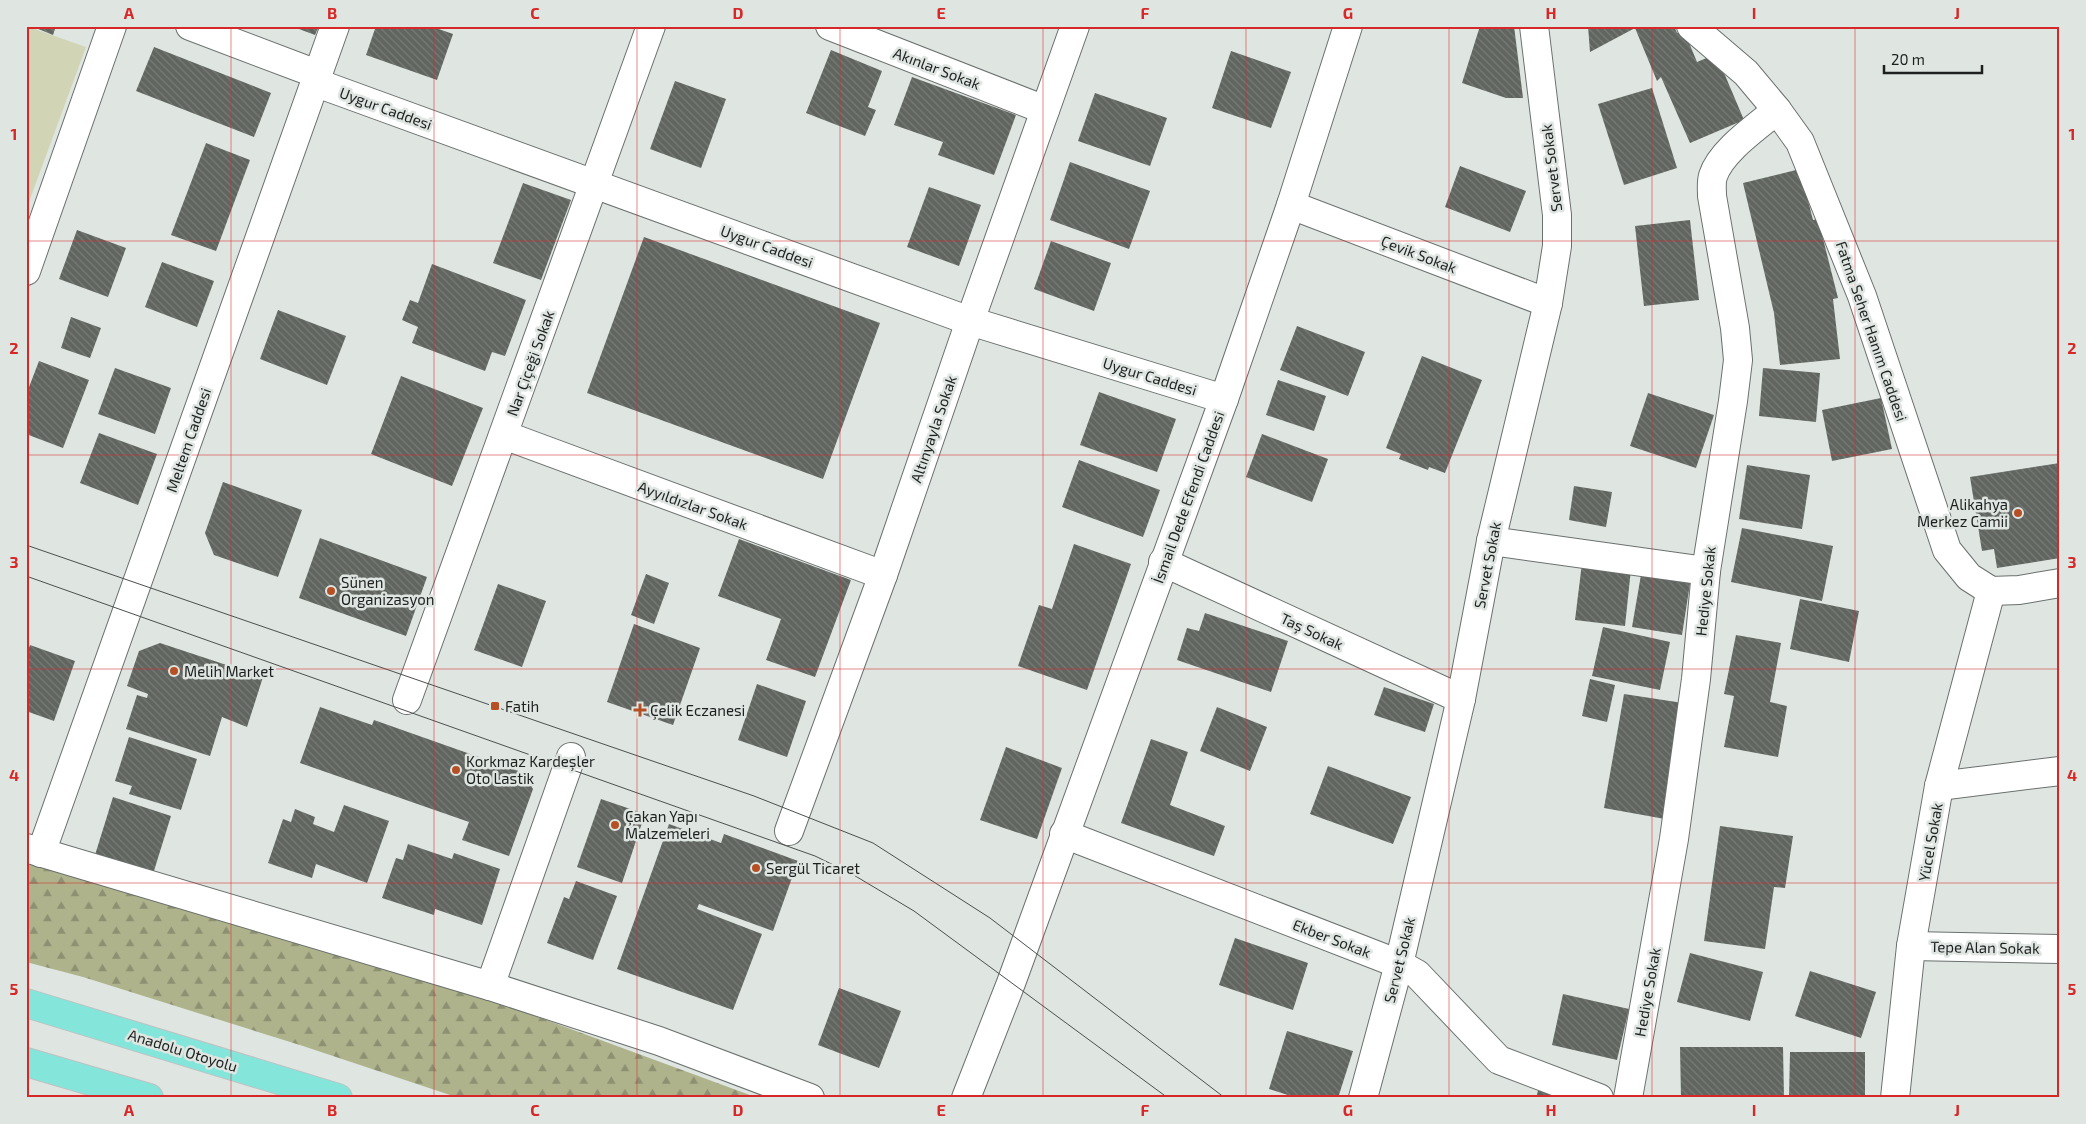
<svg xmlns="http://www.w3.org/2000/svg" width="2086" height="1124" font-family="'Exo 2',sans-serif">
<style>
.forest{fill:url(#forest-firs)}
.green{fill:#d1d5b6}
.building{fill:url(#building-back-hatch)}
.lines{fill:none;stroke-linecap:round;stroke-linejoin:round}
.minor-casing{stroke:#6a706d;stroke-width:30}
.tertiary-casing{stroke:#6a706d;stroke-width:30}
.motorway-casing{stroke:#c0c1c0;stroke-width:30}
.minor{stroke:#fff;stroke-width:28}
.tertiary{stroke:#fff;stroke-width:28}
.motorway{stroke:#84e6db;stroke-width:28}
.tram{stroke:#4b4f4d;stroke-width:1}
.grid{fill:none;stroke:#d62828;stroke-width:1;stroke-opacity:0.55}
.poi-dot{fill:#b65024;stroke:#dfe6e2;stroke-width:2}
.labels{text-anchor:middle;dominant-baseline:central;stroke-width:5;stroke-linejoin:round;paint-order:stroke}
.street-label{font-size:15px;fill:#1d201f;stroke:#dfe6e2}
.poi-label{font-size:15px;fill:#1d201f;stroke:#dfe6e2;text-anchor:start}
.neatline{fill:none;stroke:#d62828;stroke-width:2}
.grid-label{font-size:16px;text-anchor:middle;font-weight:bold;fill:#d62828}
</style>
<defs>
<pattern id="forest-firs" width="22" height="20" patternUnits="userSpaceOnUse" patternTransform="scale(1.25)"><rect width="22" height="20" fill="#aeb38c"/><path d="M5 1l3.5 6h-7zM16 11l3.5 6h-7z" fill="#8d9172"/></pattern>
<pattern id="building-back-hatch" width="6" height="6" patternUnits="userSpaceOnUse" patternTransform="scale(1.25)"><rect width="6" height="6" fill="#616560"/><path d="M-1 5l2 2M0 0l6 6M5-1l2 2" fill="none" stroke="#787b77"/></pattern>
</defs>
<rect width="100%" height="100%" fill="#dfe6e2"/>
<polygon class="forest" points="26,860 484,997 758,1098 459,1098 303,1046 83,977 26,962"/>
<polygon class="green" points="26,26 86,47 26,210"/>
<g class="building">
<polygon points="31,26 56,26 53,35"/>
<polygon points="291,26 319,26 315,35"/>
<polygon points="376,26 430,26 453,34 437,80 366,55"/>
<polygon points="1480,26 1514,26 1523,98 1506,98 1462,83"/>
<polygon points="1588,26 1674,26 1677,33 1685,33 1697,62 1716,54 1744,120 1690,143 1661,77 1657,81 1635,28 1590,52"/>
<polygon points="154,47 271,93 254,137 136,91"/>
<polygon points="831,50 882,71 868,107 876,110 865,136 806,113"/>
<polygon points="1231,51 1291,72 1271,128 1212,108"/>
<polygon points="912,77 1016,115 994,175 938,155 943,142 894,125"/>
<polygon points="675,81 726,99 701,168 650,149"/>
<polygon points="1652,88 1677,168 1624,185 1598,104"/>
<polygon points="1095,93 1167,118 1150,166 1078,141"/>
<polygon points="206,143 250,160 216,251 171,235"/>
<polygon points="1070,162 1150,191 1129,249 1050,220"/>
<polygon points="1460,166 1526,191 1510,232 1445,207"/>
<polygon points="1800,169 1813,220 1818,219 1838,298 1833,299 1840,359 1780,365 1774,313 1743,183"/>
<polygon points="523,183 571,200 541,280 493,263"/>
<polygon points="929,187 981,205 959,266 907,247"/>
<polygon points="1690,220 1699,300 1644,306 1635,226"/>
<polygon points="77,230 126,248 108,297 59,279"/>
<polygon points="644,237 880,323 823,479 587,393"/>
<polygon points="1051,241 1111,263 1094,311 1034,289"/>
<polygon points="162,262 214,281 197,327 145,307"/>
<polygon points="432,264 526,300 505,356 492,352 485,371 412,343 418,327 402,320 410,300 418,303"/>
<polygon points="278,310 346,336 327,385 260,359"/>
<polygon points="71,317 101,328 90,358 61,348"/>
<polygon points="1297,326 1365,352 1348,396 1280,370"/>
<polygon points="1422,356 1482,380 1445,473 1429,467 1428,470 1399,459 1401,454 1386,448"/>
<polygon points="39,361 89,380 63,448 26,434 26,395"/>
<polygon points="115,368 171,388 155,434 98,414"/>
<polygon points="1763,368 1820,373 1816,422 1759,416"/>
<polygon points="401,376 483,408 452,486 371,454"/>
<polygon points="1278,380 1326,396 1314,431 1266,415"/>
<polygon points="1099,392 1176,419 1157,472 1080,445"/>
<polygon points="1648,393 1714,415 1696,468 1630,446"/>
<polygon points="1881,398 1892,449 1832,461 1822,410"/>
<polygon points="99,433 157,454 138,505 80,483"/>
<polygon points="1262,434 1328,459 1312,502 1246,477"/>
<polygon points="1079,460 1160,490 1143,537 1062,507"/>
<polygon points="2060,463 2060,558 1997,568 1994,549 1982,551 1970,477"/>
<polygon points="1747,465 1810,475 1802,529 1739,519"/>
<polygon points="223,482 302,510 278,577 214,555 205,533"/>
<polygon points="1574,486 1612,492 1606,527 1569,520"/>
<polygon points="1742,528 1833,546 1822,601 1731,582"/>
<polygon points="320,538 427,577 406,636 299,598"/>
<polygon points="739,539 851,580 815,677 766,660 781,619 718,596"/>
<polygon points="1074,544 1131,564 1087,690 1018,666 1039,605 1052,609"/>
<polygon points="1582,563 1631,569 1625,626 1575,620"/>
<polygon points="1642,569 1691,577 1682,635 1632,627"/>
<polygon points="646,574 669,583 654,624 631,615"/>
<polygon points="498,584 546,601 522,667 474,650"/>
<polygon points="1800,599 1859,611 1849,662 1790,649"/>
<polygon points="1205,613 1288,641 1271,692 1177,660 1187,628 1199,631"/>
<polygon points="634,624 700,648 673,725 607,702"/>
<polygon points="1603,627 1670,642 1660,690 1592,676"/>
<polygon points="1736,635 1781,643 1770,702 1787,706 1778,757 1724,747 1734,696 1724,694"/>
<polygon points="160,643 263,677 247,727 222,717 210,756 126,729 137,695 147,698 148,694 127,686 139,651"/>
<polygon points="30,645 75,661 54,721 26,711 26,656"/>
<polygon points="1590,679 1615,685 1607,722 1582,716"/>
<polygon points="757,684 806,701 787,757 738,740"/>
<polygon points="1384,687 1434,704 1425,732 1374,715"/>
<polygon points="1624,694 1683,703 1665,819 1604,808"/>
<polygon points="320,707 372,725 374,720 524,773 533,789 509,856 462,840 469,822 300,763"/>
<polygon points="1217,707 1267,727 1250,771 1200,751"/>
<polygon points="129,737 197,759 181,810 129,794 132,786 115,781"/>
<polygon points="1151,739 1188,752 1170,805 1225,826 1214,856 1121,823"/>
<polygon points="1006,747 1062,768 1037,839 980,820"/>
<polygon points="1328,766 1411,797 1393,844 1310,814"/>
<polygon points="113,797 171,816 153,874 95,855"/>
<polygon points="601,799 645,814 622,883 577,867"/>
<polygon points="344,805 389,821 367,883 316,864 312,878 268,863 283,819 291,822 295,809 315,817 313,824 334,832"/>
<polygon points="669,824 721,843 724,834 798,861 773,931 699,904 697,909 762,934 733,1010 617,969"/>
<polygon points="1720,826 1793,836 1785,888 1774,887 1765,949 1704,941"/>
<polygon points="408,844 452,859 454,853 500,869 482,925 435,909 434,915 382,898 396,858 403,860"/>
<polygon points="576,881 617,896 593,960 547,943 564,897 569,899"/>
<polygon points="1235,938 1308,963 1293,1010 1219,985"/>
<polygon points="1690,953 1763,972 1750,1021 1677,1002"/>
<polygon points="1810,971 1876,992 1861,1038 1795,1016"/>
<polygon points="839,988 901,1011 879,1068 818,1045"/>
<polygon points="1563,994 1629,1009 1617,1060 1552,1045"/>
<polygon points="1287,1031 1353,1051 1338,1098 1297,1098 1269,1089"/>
<polygon points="1680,1047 1783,1047 1784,1098 1681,1098"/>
<polygon points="1790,1052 1865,1052 1865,1098 1789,1098"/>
<polygon points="1539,1087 1570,1098 1536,1098"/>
</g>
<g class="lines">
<defs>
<g id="minor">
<polyline points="190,26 317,74"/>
<polyline points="830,26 1045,110"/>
<polyline points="314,82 970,321 1224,399"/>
<polyline points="1291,205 1548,303"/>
<polyline points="26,271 112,26"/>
<polyline points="504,435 883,575"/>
<polyline points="1491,541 1706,571"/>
<polyline points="1163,562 1461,699"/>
<polyline points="407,700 651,26"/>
<polyline points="1939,786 2060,771"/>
<polyline points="789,831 883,575 970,321 1075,26"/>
<polyline points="1064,834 1399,964 1417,974 1499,1060 1599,1098"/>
<polyline points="26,848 490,986 659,1041 810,1098"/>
<polyline points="41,853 335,26"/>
<polyline points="1911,946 2060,949"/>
<polyline points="490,986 571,757"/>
<polyline points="966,1098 1011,983 1224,399 1291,205 1348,26"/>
<polyline points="1363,1098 1399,964 1461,699 1491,541 1548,303 1557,246 1557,215 1534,26"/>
<path d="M1628 1098 1674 839 1696 679 1706 571 1733 401 1738 360 1735 328 1712 196C1712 190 1711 182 1713 176 1721 151 1757 127 1777 110"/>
<polyline points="1895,1098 1911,946 1939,786 1991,591"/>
</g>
<polyline id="tertiary" points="1691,26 1746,73 1777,110 1800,142 1862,296 1947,550 1969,577 1991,591 2019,590 2060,583"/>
<g id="motorway">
<polyline points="26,1003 338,1098"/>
<polyline points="26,1062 149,1098"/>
</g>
</defs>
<use href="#minor" class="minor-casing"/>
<use href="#tertiary" class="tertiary-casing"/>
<use href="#motorway" class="motorway-casing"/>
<use href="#minor" class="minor"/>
<use href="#tertiary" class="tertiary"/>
<use href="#motorway" class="motorway"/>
<g class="tram">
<polyline points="26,545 754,796 873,843 990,918 1225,1098"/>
<polyline points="26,576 815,856 852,874 914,911 1168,1098"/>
</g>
</g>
<path class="grid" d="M231 26V1098M434 26V1098M637 26V1098M840 26V1098M1043 26V1098M1246 26V1098M1449 26V1098M1652 26V1098M1855 26V1098M26 241H2060M26 455H2060M26 669H2060M26 883H2060"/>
<g class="poi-dot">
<circle cx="2018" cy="513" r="5"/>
<circle cx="331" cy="591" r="5"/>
<circle cx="174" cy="671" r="5"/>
<rect x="490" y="701" width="10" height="10" rx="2.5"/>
<path d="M637.5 702.5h5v5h5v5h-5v5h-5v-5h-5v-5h5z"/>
<circle cx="456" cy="770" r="5"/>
<circle cx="615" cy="825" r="5"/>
<circle cx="756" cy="868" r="5"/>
</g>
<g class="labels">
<g class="street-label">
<text transform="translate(937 68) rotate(21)">Akınlar Sokak</text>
<text transform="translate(386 108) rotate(20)">Uygur Caddesi</text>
<text transform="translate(1551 168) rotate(-97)">Servet Sokak</text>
<text transform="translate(767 246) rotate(20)">Uygur Caddesi</text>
<text transform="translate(1419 254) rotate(21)">Çevik Sokak</text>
<text transform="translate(1872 331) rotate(71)">Fatma Seher Hanım Caddesi</text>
<text transform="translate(530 363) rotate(-70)">Nar Çiçeği Sokak</text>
<text transform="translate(1150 376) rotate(17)">Uygur Caddesi</text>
<text transform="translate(933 429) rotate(-71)">Altınyayla Sokak</text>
<text transform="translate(188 440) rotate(-71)">Meltem Caddesi</text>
<text transform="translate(1188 497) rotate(-70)">İsmail Dede Efendi Caddesi</text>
<text transform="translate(693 505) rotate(20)">Ayyıldızlar Sokak</text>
<text transform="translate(1487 565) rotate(-79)">Servet Sokak</text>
<text transform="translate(1705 591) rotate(-84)">Hediye Sokak</text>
<text transform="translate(1312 631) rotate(25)">Taş Sokak</text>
<text transform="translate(1930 842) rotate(-80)">Yücel Sokak</text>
<text transform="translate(1332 938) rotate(21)">Ekber Sokak</text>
<text transform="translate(1985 947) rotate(1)">Tepe Alan Sokak</text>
<text transform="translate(1399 960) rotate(-76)">Servet Sokak</text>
<text transform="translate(1647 992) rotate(-80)">Hediye Sokak</text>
<text transform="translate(183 1050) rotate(17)">Anadolu Otoyolu</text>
</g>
<g class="poi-label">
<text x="2008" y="504" text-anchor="end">Alikahya<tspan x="2008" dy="17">Merkez Camii</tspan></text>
<text x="341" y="582">Sünen<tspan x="341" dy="17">Organizasyon</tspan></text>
<text x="184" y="671">Melih Market</text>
<text x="505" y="706">Fatih</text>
<text x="650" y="710">Çelik Eczanesi</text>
<text x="466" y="761">Korkmaz Kardeşler<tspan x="466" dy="17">Oto Lastik</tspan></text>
<text x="625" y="816">Çakan Yapı<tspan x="625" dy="17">Malzemeleri</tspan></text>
<text x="766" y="868">Sergül Ticaret</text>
</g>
</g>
<rect width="2086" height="1124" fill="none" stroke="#dfe6e2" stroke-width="55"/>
<path d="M1884 65v8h98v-8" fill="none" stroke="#1d201f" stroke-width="2.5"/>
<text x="1891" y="65" font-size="15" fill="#1d201f" stroke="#dfe6e2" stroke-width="4" paint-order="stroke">20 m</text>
<rect x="28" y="28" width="2030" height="1068" class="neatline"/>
<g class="grid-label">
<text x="129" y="19">A</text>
<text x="332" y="19">B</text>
<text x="535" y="19">C</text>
<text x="738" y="19">D</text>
<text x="941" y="19">E</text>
<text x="1145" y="19">F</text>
<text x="1348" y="19">G</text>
<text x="1551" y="19">H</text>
<text x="1754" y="19">I</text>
<text x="1957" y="19">J</text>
<text x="14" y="140">1</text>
<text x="2072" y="140">1</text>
<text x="14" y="354">2</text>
<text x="2072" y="354">2</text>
<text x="14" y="568">3</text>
<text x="2072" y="568">3</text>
<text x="14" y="781">4</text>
<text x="2072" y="781">4</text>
<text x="14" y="995">5</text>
<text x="2072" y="995">5</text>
<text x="129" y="1116">A</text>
<text x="332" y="1116">B</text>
<text x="535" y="1116">C</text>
<text x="738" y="1116">D</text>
<text x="941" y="1116">E</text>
<text x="1145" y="1116">F</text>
<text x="1348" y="1116">G</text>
<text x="1551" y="1116">H</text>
<text x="1754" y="1116">I</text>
<text x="1957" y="1116">J</text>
</g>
</svg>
